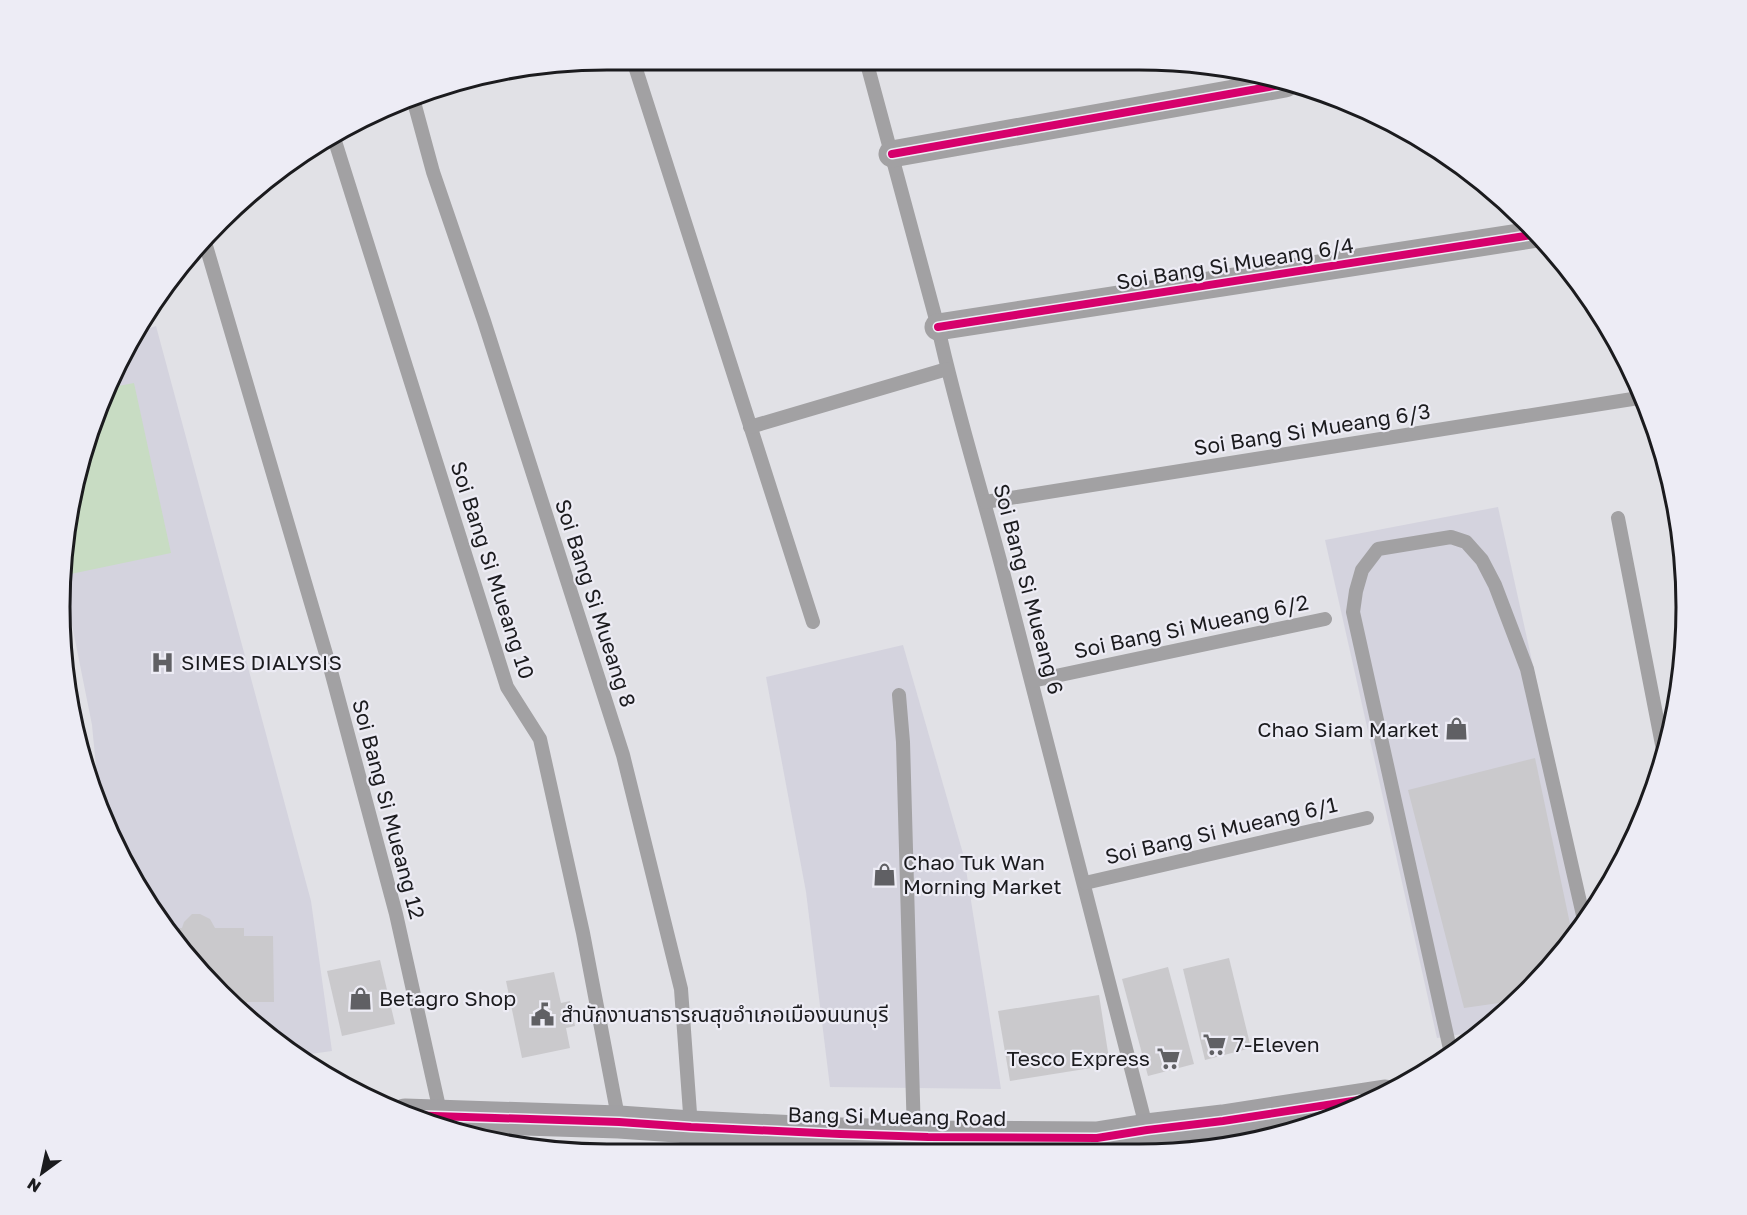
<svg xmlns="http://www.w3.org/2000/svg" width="1747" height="1215" font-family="'Golos Text','Noto Sans Thai',sans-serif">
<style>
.built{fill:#d4d3de}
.green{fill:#c8dcc3}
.building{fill:#cac9cc}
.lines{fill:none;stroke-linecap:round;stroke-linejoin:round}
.lane{stroke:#a2a1a3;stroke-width:14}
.street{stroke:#a2a1a3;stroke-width:27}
.secondary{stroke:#a1a0a3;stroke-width:33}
.cycleway-casing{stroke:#edecf5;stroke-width:11}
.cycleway{stroke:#d6006c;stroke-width:8}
.labels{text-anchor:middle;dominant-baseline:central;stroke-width:4.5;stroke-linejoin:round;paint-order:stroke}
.street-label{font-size:21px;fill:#1b1b1e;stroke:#edecf5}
.poi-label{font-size:21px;fill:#1b1b1e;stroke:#edecf5;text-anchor:start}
.rim{fill:none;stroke:#1b1b1e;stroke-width:3}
</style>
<rect width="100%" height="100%" fill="#e1e1e6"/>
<g class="built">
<polygon points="156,326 311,901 332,1051 296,1056 220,994 117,850 99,798 92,725 67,600 65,536 102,398 144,330"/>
<polygon points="1498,507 1589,919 1526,995 1475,1032 1437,1038 1325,540"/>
<polygon points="903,645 964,857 1001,1089 830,1087 806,892 766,677"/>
</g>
<polygon class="green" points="134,383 171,553 66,575 65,536 102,398 108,388"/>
<g class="building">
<polygon points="1535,758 1573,938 1526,995 1520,1000 1464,1008 1408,790"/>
<polygon points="192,914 200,914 210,919 215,928 244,928 244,936 273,936 274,1002 247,1002 247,1012 241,1012 220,994 173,928 182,928 184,922"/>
<polygon points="1229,958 1251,1048 1205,1060 1183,969"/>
<polygon points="380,960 395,1024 342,1036 327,971"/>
<polygon points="1168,967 1194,1064 1148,1076 1122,979"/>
<polygon points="554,972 561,1003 570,1001 575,1026 566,1028 570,1048 522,1058 506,981"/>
<polygon points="1099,995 1110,1065 1010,1081 998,1011"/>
</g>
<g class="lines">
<g class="lane">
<polyline points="633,60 813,622"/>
<path d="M866 60 938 327C956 410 982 491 1003 572 1052 758 1100 944 1147 1130"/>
<polyline points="414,102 433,172 484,321 623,755 681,989 691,1127"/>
<polyline points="334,138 507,687 540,739 583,933 619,1122"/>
<polyline points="204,239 331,671 396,914 441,1116"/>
<polyline points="750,427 947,369"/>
<polyline points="985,502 1645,397"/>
<polyline points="1618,518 1664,755"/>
<polyline points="1032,681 1325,619"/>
<polyline points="899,695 903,742 914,1136"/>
<polyline points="1085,883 1367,818"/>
<polyline points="1450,1049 1353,612 1356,591 1362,570 1378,549 1451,537 1466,542 1482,560 1495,585 1527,669 1585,924"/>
</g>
<g class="street">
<polyline points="892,154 1285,84"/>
<polyline points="938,327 1538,234"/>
<polyline points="691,1127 695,1155"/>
</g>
<polyline class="secondary" points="405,1115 619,1122 691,1127 840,1134 928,1137 1097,1138 1147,1130 1223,1121 1385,1096"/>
<defs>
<g id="cycleway">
<polyline points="892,154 1285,84"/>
<polyline points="938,327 1538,234"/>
<polyline points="405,1115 619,1122 691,1127 840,1134 928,1137 1097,1138 1147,1130 1223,1121 1385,1096"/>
</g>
</defs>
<use href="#cycleway" class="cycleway-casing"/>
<use href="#cycleway" class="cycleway"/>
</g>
<defs>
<symbol id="hospital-bare" viewBox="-9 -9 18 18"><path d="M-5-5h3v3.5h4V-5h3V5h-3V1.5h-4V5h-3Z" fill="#606064" stroke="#edecf5" stroke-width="2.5" paint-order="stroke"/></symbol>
<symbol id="shop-bare" viewBox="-9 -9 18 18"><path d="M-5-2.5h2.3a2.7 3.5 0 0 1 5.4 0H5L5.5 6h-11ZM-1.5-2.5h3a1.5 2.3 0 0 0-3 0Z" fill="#606064" stroke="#edecf5" stroke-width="2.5" paint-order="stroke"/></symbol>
<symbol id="civic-bare" viewBox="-9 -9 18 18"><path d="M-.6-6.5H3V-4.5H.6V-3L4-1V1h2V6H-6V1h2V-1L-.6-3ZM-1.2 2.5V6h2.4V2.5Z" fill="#606064" stroke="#edecf5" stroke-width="2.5" paint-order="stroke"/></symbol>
<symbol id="supermarket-bare" viewBox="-9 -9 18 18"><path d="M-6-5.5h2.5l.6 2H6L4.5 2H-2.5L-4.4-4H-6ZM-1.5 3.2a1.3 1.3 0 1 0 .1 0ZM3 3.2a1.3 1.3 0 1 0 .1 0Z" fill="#606064" stroke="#edecf5" stroke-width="2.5" paint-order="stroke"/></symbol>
</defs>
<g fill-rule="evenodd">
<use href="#hospital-bare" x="146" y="646" width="33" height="33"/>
<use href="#shop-bare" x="1440" y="712" width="33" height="33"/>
<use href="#shop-bare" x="868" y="858" width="33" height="33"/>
<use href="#shop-bare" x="344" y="982" width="33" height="33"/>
<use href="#civic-bare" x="526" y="998" width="33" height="33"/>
<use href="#supermarket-bare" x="1198" y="1028" width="33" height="33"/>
<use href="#supermarket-bare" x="1152" y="1042" width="33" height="33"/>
</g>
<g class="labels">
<g class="street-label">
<text transform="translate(1235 263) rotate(-9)">Soi Bang Si Mueang 6/4</text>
<text transform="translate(1312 429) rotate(-9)">Soi Bang Si Mueang 6/3</text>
<text transform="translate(493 570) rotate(72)">Soi Bang Si Mueang 10</text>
<text transform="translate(1029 589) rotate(75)">Soi Bang Si Mueang 6</text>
<text transform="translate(596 603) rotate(72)">Soi Bang Si Mueang 8</text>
<text transform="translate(1191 626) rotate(-12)">Soi Bang Si Mueang 6/2</text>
<text transform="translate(389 809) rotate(75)">Soi Bang Si Mueang 12</text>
<text transform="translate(1221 830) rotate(-13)">Soi Bang Si Mueang 6/1</text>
<text transform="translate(897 1116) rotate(1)">Bang Si Mueang Road</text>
</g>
<g class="poi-label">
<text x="181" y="662">SIMES DIALYSIS</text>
<text x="1439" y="729" text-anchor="end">Chao Siam Market</text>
<text x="903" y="862">Chao Tuk Wan<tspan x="903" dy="24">Morning Market</tspan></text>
<text x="379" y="998">Betagro Shop</text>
<text x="561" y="1014">สำนักงานสาธารณสุขอำเภอเมืองนนทบุรี</text>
<text x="1233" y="1044">7-Eleven</text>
<text x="1150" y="1058" text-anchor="end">Tesco Express</text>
</g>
</g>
<path d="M0 0H1747V1215H0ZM607 70H1139A537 537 0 0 1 1676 607V607A537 537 0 0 1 1139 1144H607A537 537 0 0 1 70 607V607A537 537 0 0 1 607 70Z" fill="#edecf5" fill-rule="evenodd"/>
<path class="rim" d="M607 70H1139A537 537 0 0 1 1676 607V607A537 537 0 0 1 1139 1144H607A537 537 0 0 1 70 607V607A537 537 0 0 1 607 70Z"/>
<g transform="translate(42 1173) rotate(213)" stroke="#edecf5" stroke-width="4.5" paint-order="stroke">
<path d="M0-4.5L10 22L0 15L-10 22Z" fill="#1b1b1e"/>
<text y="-9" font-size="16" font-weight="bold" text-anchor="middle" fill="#1b1b1e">N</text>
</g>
</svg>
